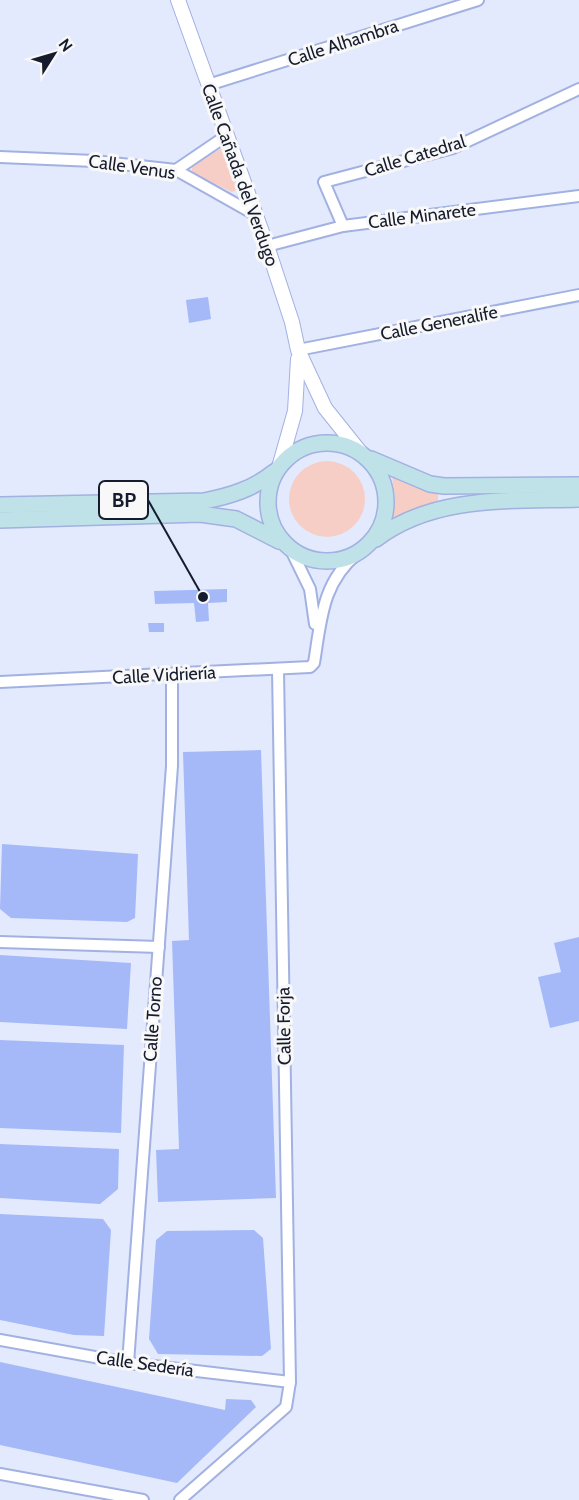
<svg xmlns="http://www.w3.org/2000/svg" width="579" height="1500" font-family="Cabin,sans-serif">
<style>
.green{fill:#f7cec6}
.building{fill:#a5b9f9}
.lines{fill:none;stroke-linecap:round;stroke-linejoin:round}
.minor-casing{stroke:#a2b1e1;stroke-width:14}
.tertiary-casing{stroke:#a2b1e1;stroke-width:16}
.secondary-casing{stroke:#a2b1e1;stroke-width:18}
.minor{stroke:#fff;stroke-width:10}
.tertiary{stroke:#fff;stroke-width:14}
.secondary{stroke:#bee2e7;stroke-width:15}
.labels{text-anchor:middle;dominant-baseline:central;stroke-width:6;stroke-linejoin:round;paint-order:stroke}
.street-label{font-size:18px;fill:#161c2d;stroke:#f8f8f8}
.leader{fill:none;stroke:#161c2d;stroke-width:2}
.callout-dot{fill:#161c2d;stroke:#f8f8f8;stroke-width:2}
.callout{fill:#f8f8f8;stroke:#161c2d;stroke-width:2}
.callout-label{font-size:20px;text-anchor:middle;font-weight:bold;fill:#161c2d}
</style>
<rect width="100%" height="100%" fill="#e3eafe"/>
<g class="green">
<polygon points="222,148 237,190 232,192 192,173 192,166"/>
<circle cx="327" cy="499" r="38"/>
<polygon points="392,477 417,487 438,491 438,503 413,509 392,519 395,496"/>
</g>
<g class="building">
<polygon points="208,297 211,319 189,323 186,300"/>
<polygon points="227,589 227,602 208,603 209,621 196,622 194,603 155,604 154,591"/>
<polygon points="148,623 164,623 164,632 149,632"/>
<polygon points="261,750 276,1198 158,1202 156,1150 179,1149 172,941 189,940 183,752"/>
<polygon points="2,844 138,854 135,918 127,922 11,918 0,909"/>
<polygon points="579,937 579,1021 550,1028 538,977 561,972 554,943"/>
<polygon points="0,955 131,963 127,1029 0,1022"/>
<polygon points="0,1040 124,1045 121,1133 0,1128"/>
<polygon points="0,1144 119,1149 118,1189 100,1204 0,1198"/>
<polygon points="0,1214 103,1219 111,1230 104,1336 74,1335 0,1320"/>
<polygon points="254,1230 263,1238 271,1349 262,1356 158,1354 149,1339 156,1240 167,1231"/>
<polygon points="0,1362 225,1410 226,1399 251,1400 256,1407 177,1483 0,1445"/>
</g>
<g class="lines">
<defs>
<g id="minor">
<polyline points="208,85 478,0"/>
<polyline points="0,157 94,161 176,170 254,214"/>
<polyline points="176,170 226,136"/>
<polyline points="343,226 324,182 453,148 579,89"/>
<polyline points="267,246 343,226 579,196"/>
<polyline points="298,350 579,295"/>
<polyline points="291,550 310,589 315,624"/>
<path d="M0 682 310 667 314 663C321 620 322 582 358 553"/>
<polyline points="0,942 159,947"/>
<polyline points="0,1340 128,1363 290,1382"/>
<polyline points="128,1363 172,766 172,675"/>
<polyline points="0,1474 143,1500"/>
<polyline points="180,1500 286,1407 290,1382 278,670"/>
</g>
<g id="tertiary">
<polyline points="178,0 267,246 292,322 298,350 325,408 361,453"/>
<polyline points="280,464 295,411 298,359"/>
</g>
<g id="secondary">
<circle cx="327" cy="502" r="59"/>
<polyline points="371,459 430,484 444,486 579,485"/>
<path d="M0 505 204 501C230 496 253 489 274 472"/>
<polyline points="0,520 200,514 236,519 279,541"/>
<path d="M376 539C434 495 510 501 579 499"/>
</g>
</defs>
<use href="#minor" class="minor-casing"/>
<use href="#tertiary" class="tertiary-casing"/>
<use href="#secondary" class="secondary-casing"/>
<use href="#minor" class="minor"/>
<use href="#tertiary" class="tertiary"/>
<use href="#secondary" class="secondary"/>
</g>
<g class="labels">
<g class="street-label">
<text transform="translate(343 43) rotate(-18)">Calle Alhambra</text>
<text transform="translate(415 156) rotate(-17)">Calle Catedral</text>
<text transform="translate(132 167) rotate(8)">Calle Venus</text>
<text transform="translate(240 175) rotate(70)">Calle Cañada del Verdugo</text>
<text transform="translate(422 216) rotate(-7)">Calle Minarete</text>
<text transform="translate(439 323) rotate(-11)">Calle Generalife</text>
<text transform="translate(164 675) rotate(-3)">Calle Vidriería</text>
<text transform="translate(153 1019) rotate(-86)">Calle Torno</text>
<text transform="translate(284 1026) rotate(-91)">Calle Forja</text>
<text transform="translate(145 1364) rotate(8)">Calle Sedería</text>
</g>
</g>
<path class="leader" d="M203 597L148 500"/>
<circle class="callout-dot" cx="203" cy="597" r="6"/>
<rect class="callout" x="99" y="481" width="49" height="38" rx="6"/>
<g class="callout-label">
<text x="124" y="507">BP</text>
</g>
<g transform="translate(54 54) rotate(53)" stroke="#f8f8f8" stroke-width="4.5" paint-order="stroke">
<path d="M0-4.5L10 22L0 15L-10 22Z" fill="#161c2d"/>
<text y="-9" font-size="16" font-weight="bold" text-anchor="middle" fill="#161c2d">N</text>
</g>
</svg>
